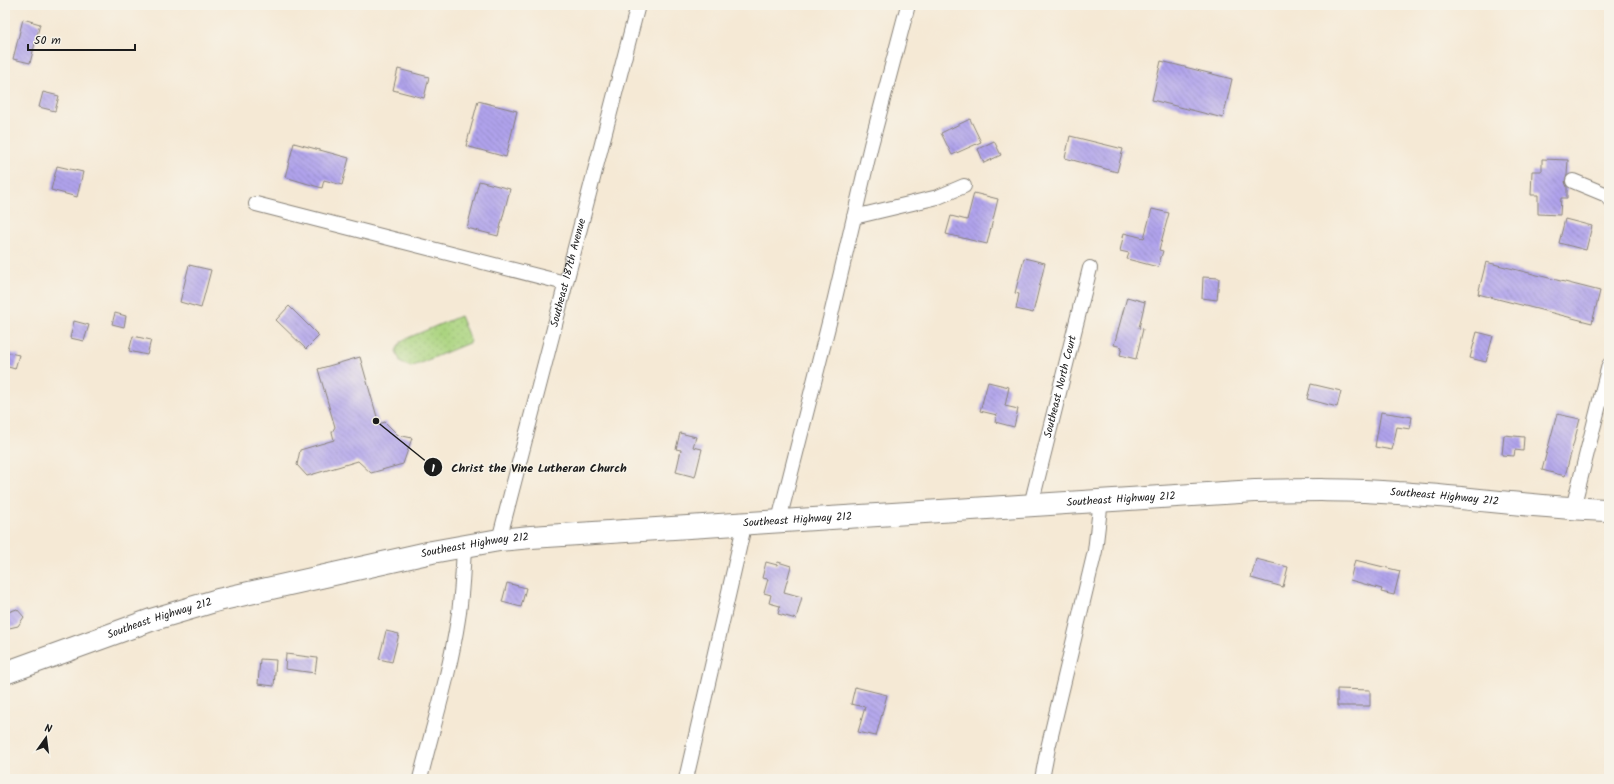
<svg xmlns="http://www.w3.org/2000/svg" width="1614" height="784" font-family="Kalam,sans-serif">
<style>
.park{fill:url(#park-dots);stroke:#64784e}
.building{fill:url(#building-back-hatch)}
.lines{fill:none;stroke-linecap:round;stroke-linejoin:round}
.minor-casing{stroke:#888278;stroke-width:16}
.trunk-casing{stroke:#888278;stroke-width:24}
.minor{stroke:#fff;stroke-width:14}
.trunk{stroke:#fff;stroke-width:22}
.labels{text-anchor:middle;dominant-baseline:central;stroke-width:3;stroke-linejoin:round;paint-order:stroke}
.street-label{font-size:11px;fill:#1c1c1c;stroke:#f7f3e8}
.leader{fill:none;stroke:#1c1c1c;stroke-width:1.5}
.callout-dot{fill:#1c1c1c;stroke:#f7f3e8;stroke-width:1.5}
.mark-label{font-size:12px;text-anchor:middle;font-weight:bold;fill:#fff}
.callout-label{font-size:12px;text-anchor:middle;font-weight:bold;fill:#1c1c1c;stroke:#f7f3e8;stroke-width:3;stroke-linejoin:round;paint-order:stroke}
</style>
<defs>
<pattern id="park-dots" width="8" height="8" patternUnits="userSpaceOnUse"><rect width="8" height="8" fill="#abd480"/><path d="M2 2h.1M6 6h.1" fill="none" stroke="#93b56e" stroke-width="1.8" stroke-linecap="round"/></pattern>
<pattern id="building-back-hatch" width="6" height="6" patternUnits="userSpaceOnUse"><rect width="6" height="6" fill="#b0a3ec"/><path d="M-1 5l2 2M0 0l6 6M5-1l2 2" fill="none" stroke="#8e84be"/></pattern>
</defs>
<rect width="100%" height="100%" fill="#f7f3e8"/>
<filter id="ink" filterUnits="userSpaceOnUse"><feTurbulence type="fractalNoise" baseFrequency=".025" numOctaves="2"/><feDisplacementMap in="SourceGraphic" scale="8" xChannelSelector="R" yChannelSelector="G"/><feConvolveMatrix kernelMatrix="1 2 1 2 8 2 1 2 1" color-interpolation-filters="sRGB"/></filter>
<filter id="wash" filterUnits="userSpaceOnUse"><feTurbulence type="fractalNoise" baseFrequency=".012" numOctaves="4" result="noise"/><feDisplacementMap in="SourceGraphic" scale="16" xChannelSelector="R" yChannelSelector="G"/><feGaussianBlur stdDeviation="0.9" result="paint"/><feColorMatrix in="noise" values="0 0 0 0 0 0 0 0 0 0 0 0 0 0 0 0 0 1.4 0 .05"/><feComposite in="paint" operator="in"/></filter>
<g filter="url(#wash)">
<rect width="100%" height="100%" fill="#f5e9d5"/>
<polygon class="park" points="460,316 471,342 411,367 401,363 396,351 399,345 403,340"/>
<g id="blocks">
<g class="building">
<polygon points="23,19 40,24 30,63 13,59"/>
<polygon points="1161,61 1232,79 1223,118 1152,100"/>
<polygon points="398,69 429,77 424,98 393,90"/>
<polygon points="43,92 59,96 55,111 39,107"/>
<polygon points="478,101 517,111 506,157 466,146"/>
<polygon points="970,119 981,142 952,155 941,133"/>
<polygon points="1070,136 1123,149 1117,172 1065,158"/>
<polygon points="994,141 1001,155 984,163 978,149"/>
<polygon points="294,143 349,158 342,185 324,180 322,188 285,177"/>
<polygon points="1542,159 1568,160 1567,175 1565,182 1567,187 1567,198 1561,198 1560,215 1538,214 1538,195 1531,195 1532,171 1542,171"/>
<polygon points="57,166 83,172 77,197 51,190"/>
<polygon points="479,181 510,189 498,236 467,228"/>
<polygon points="974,193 998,199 987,244 946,234 951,216 967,220"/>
<polygon points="1152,209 1169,213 1159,250 1163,251 1158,267 1127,259 1129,253 1120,251 1124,233 1144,238"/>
<polygon points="1565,219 1592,226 1586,250 1559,243"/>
<polygon points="1024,258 1045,263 1033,313 1016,309 1019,294 1015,293"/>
<polygon points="1486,262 1600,291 1592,323 1478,294"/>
<polygon points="189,265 211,270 201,308 180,302"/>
<polygon points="1203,277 1219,278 1217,300 1202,298"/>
<polygon points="1127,297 1145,302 1139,328 1143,329 1136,359 1120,355 1122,347 1114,345"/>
<polygon points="289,306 319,336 306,349 276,320"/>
<polygon points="115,313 126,316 124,327 112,324"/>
<polygon points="74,321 89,325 84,341 70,338"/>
<polygon points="1477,332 1493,336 1486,362 1470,358"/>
<polygon points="133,336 151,340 147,355 129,351"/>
<polygon points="5,352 19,355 15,369 5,366"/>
<polygon points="360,357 379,424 385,422 398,435 412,438 403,464 371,473 358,461 307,476 297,465 300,450 334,440 332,432 335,427 318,369"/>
<polygon points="988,382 1009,387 1005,406 1018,409 1014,427 995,422 997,415 980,411"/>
<polygon points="1311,384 1341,391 1337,407 1307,399"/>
<polygon points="1381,412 1412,417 1410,429 1397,427 1392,450 1375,447"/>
<polygon points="1557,414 1580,419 1565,476 1542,470"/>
<polygon points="680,433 696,437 693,447 702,449 695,477 676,472 681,450 676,449"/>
<polygon points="1504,435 1524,437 1523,451 1515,450 1514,456 1502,455"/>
<polygon points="1256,559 1288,567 1283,587 1251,578"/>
<polygon points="1355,560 1400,571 1394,595 1381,592 1382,589 1350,580"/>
<polygon points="766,562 777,565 778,562 791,566 784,592 802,597 796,619 778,614 780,606 769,603 771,595 764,593 768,579 762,578"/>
<polygon points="507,583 526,588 521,607 502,602"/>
<polygon points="17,609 24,617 18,626 5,629 5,613"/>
<polygon points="386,631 399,634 392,662 379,659"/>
<polygon points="286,654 317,658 315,673 285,669"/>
<polygon points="260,659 276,660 274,686 258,684"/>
<polygon points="855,687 887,695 876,736 858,732 865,707 851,704"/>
<polygon points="1337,689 1370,690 1370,706 1337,706"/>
</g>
</g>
</g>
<g filter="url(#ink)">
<use href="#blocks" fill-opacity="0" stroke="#888278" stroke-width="1"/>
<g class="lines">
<defs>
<g id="minor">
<polyline points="1573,181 1607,195 1609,199"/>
<polyline points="256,204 565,283"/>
<polyline points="854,217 938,197 964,186"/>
<path id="s1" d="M1031 505 1090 268"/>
<polyline points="1573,508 1609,365"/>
<polyline points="779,520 831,315 871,145 908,5"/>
<path id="s2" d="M499 540 638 5"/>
<path d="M420 779C433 726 450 673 458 619 462 595 463 570 464 546"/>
<polyline points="686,779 745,522"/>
<polyline points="1042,779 1048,748 1095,551 1101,500"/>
</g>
<g id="trunk">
<path id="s3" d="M5 673 151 620 218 600 432 552 499 540 531 537 1255 491C1303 490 1350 489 1398 493 1468 497 1538 508 1609 510"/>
</g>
</defs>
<use href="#minor" class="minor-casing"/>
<use href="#trunk" class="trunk-casing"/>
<use href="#minor" class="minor"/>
<use href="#trunk" class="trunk"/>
</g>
</g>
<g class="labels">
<g class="street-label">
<text stroke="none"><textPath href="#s2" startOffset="276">Southeast 187th Avenue</textPath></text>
<text stroke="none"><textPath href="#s1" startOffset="122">Southeast North Court</textPath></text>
<text stroke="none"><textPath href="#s3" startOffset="1460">Southeast Highway 212</textPath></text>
<text stroke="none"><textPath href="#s3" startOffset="1136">Southeast Highway 212</textPath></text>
<text stroke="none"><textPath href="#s3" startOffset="812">Southeast Highway 212</textPath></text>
<text stroke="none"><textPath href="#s3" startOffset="488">Southeast Highway 212</textPath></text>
<text stroke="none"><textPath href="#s3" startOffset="164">Southeast Highway 212</textPath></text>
</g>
</g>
<path class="leader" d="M376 421L433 467"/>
<g class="callout-dot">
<circle cx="376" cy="421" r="4"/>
<circle cx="433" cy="467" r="10"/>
</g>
<g class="mark-label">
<text x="433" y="472">1</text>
</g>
<g class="callout-label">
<text x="539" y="472">Christ the Vine Lutheran Church</text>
</g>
<rect width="1614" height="784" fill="none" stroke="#f7f3e8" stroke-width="20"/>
<g transform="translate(46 738) rotate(14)" stroke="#f7f3e8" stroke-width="3" paint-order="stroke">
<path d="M0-3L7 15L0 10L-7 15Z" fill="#1c1c1c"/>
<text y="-6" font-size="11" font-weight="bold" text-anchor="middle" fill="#1c1c1c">N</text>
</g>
<path d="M28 44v6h107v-6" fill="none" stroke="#1c1c1c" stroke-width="2"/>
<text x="34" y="44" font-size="12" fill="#1c1c1c" stroke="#f7f3e8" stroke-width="3" paint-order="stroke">50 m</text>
</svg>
